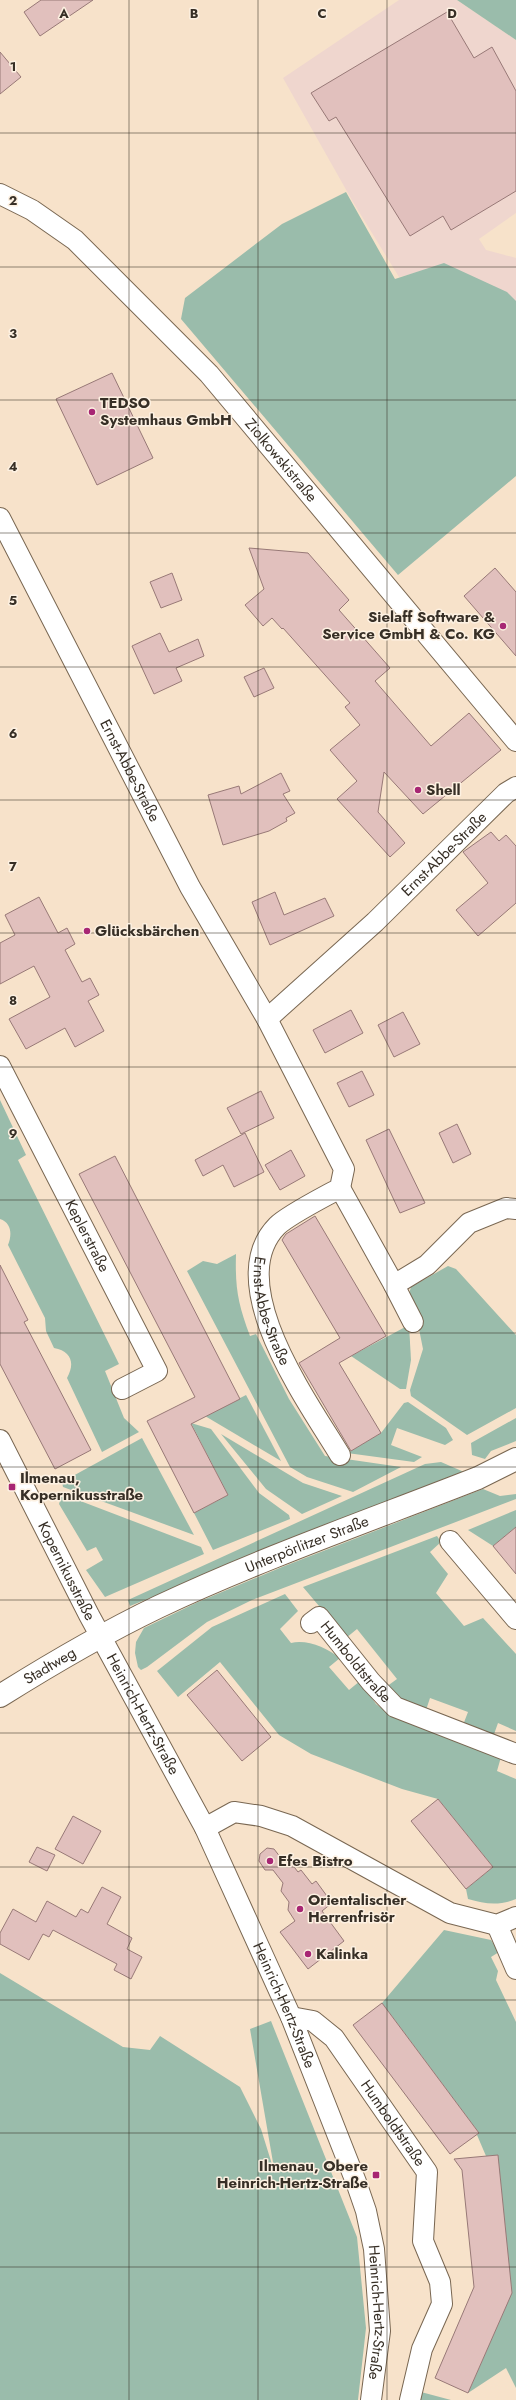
<svg xmlns="http://www.w3.org/2000/svg" width="516" height="2400" font-family="Jost,sans-serif">
<style>
.industrial{fill:#efd6ce}
.green{fill:#9abcab}
.building{fill:#e1c0bd;stroke:#987977}
.lines{fill:none;stroke-linecap:round;stroke-linejoin:round}
.minor-casing{stroke:#796752;stroke-width:22}
.tertiary-casing{stroke:#796752;stroke-width:24}
.minor{stroke:#fff;stroke-width:20}
.tertiary{stroke:#fff;stroke-width:22}
.grid{fill:none;stroke:#372f26;stroke-width:1;stroke-opacity:0.55}
.poi-dot{fill:#a72674;stroke:#fdf1e2;stroke-width:1.5}
.labels{text-anchor:middle;dominant-baseline:central;stroke-width:3;stroke-linejoin:round;paint-order:stroke}
.poi-label{font-size:15px;font-weight:bold;fill:#372f26;stroke:#fdf1e2;text-anchor:start}
.street-label{font-size:15px;fill:#372f26;stroke:#fdf1e2}
.grid-label{font-size:13px;text-anchor:middle;font-weight:bold;fill:#372f26;stroke:#fdf1e2;stroke-width:3;stroke-linejoin:round;paint-order:stroke}
</style>
<rect width="100%" height="100%" fill="#f7e2ca"/>
<polygon class="industrial" points="399,0 457,0 516,40 516,213 479,239 486,250 516,258 516,302 438,268 399,277 353,202 283,78"/>
<g class="green">
<polygon points="457,0 516,0 516,40"/>
<polygon points="346,192 395,279 444,263 507,292 516,301 516,476 398,575 181,319 185,298 282,224"/>
<path d="M0 1100 26 1155 18 1160 119 1364 105 1371 124 1418 139 1432 102 1452 67 1378C75 1364 72 1351 54 1348L46 1331 45 1318 8 1245C12 1235 12 1223 0 1219Z"/>
<path d="M236 1254C235 1288 238 1304 250 1336L256 1334 289 1399 325 1456 401 1467 353 1492 307 1477 290 1467 187 1271 203 1261 217 1264Z"/>
<polygon points="448,1266 456,1269 516,1335 516,1408 467,1435 411,1396 410,1390 423,1349 416,1314 408,1297 411,1287"/>
<polygon points="409,1325 411,1360 406,1389 400,1389 351,1356"/>
<polygon points="246,1395 281,1461 205,1416"/>
<polygon points="408,1402 446,1428 453,1440 445,1445 397,1428 391,1445 422,1457 414,1462 347,1453 381,1433 404,1403"/>
<polygon points="516,1418 516,1441 491,1451 485,1459 472,1455 471,1443"/>
<polygon points="191,1423 211,1429 259,1493 289,1515 290,1519 213,1550 194,1513 228,1495"/>
<polygon points="221,1434 303,1483 342,1496 302,1514 266,1489"/>
<polygon points="142,1438 194,1535 63,1487 62,1482"/>
<polygon points="441,1462 464,1472 130,1606 128,1600 425,1464"/>
<polygon points="483,1489 500,1496 516,1494 516,1499 252,1600 207,1622 147,1667 141,1670 138,1667 135,1653 136,1642 144,1628 198,1602 282,1567"/>
<polygon points="62,1494 201,1547 204,1554 105,1597 86,1570 103,1560 96,1547 87,1551 59,1504"/>
<polygon points="516,1510 516,1527 493,1546 468,1530"/>
<polygon points="437,1536 441,1542 430,1552 448,1574 436,1593 464,1626 483,1618 516,1654 516,1731 498,1723 493,1737 463,1725 468,1712 430,1698 426,1710 402,1701 386,1687 397,1679 357,1629 346,1638 303,1587"/>
<path d="M285 1594 298 1611 280 1629 291 1643C307 1639 327 1648 340 1658L329 1667 349 1690 360 1681 376 1704 395 1718 501 1757 497 1771 516 1779V1899C499 1906 485 1904 468 1899L466 1889 493 1867 438 1799 402 1789 311 1754 279 1735 220 1662 178 1697 157 1671 212 1627Z"/>
<polygon points="444,1930 491,1940 499,1952 491,1957 498,1971 496,1980 516,2022 516,2388 506,2368 468,2393 512,2291 502,2287 486,2156 477,2135 479,2133 382,2003"/>
<polygon points="0,1973 123,2047 150,2050 160,2036 240,2087 261,2129 275,2174 250,2029 271,2021 357,2237 366,2328 358,2400 0,2400"/>
<polygon points="421,2392 451,2400 419,2400"/>
</g>
<g class="building">
<polygon points="41,0 93,0 40,36 24,12"/>
<polygon points="447,12 474,58 492,47 516,91 516,191 451,230 443,216 410,236 336,117 329,121 311,93"/>
<polygon points="0,52 21,77 0,94"/>
<polygon points="112,373 153,458 97,485 56,399"/>
<polygon points="249,548 308,553 349,600 339,610 390,668 375,681 431,746 469,713 501,750 423,814 384,772 378,812 405,843 390,857 337,799 357,781 330,750 360,725 345,707 350,703 283,628 282,629 272,618 263,626 245,605 264,589"/>
<polygon points="495,568 516,592 516,656 464,596"/>
<polygon points="172,573 182,600 161,608 150,582"/>
<polygon points="160,633 169,652 198,639 204,656 176,668 182,681 154,694 132,646"/>
<polygon points="264,668 274,688 254,697 244,677"/>
<polygon points="281,773 290,791 283,794 295,813 286,818 287,821 269,831 223,845 208,795 239,786 241,794"/>
<polygon points="491,832 499,841 506,835 516,846 516,903 478,936 456,910 488,883 463,852"/>
<polygon points="275,892 284,915 325,898 334,916 270,945 252,902"/>
<polygon points="39,897 58,933 67,928 75,944 65,950 82,982 90,978 99,995 88,1001 104,1031 75,1047 65,1028 26,1049 9,1019 50,997 34,966 0,984 0,943 15,935 5,915"/>
<polygon points="351,1010 363,1033 325,1053 313,1030"/>
<polygon points="403,1012 420,1044 394,1057 378,1025"/>
<polygon points="362,1071 374,1095 349,1107 337,1083"/>
<polygon points="261,1091 274,1118 241,1134 227,1108"/>
<polygon points="457,1124 471,1154 453,1163 439,1133"/>
<polygon points="389,1129 425,1203 400,1213 366,1140"/>
<polygon points="245,1133 264,1172 234,1187 223,1165 203,1176 195,1160"/>
<polygon points="291,1150 305,1176 280,1190 265,1165"/>
<polygon points="115,1156 240,1399 191,1424 228,1495 194,1513 147,1421 195,1397 79,1174"/>
<polygon points="315,1216 386,1336 339,1363 381,1433 351,1451 299,1363 340,1338 282,1240 286,1234"/>
<polygon points="0,1265 28,1320 24,1322 91,1450 55,1469 0,1364"/>
<polygon points="516,1527 516,1574 493,1546"/>
<polygon points="217,1670 271,1737 242,1761 187,1695"/>
<polygon points="438,1799 493,1867 466,1889 411,1821"/>
<polygon points="73,1816 101,1831 83,1864 55,1849"/>
<polygon points="37,1847 55,1855 47,1871 29,1862"/>
<polygon points="267,1848 274,1849 281,1858 285,1855 298,1872 301,1870 312,1884 316,1881 332,1903 322,1911 344,1941 308,1969 280,1932 295,1921 288,1910 289,1902 281,1891 283,1883 273,1870 265,1870 259,1861 260,1854"/>
<polygon points="102,1887 121,1897 107,1924 132,1938 127,1949 142,1957 131,1979 114,1970 117,1964 53,1930 49,1937 43,1934 29,1960 0,1944 0,1933 13,1909 36,1922 47,1901 76,1917 81,1909 88,1913"/>
<polygon points="382,2003 479,2133 450,2154 353,2025"/>
<polygon points="498,2155 512,2293 468,2393 435,2378 474,2287 462,2170 454,2159"/>
</g>
<g class="lines">
<defs>
<g id="minor">
<path id="s1" d="M0 194 32 210 75 240 209 374 516 741"/>
<path id="s2" d="M0 518 190 887 267 1019 344 1169 340 1188C324 1197 288 1215 277 1226 221 1283 308 1402 340 1455"/>
<path id="s3" d="M267 1019 375 922 506 793 516 787"/>
<path id="s4" d="M0 1066 157 1371 122 1389"/>
<polyline points="340,1188 394,1285 427,1265 469,1223 506,1208 516,1209"/>
<polyline points="394,1285 413,1322"/>
<path id="s5" d="M0 1440 89 1615 205 1828 291 2017 356 2182 366 2211 374 2249 380 2331 371 2400"/>
<polyline points="450,1541 516,1619"/>
<path id="s6" d="M311 1623 319 1617 371 1682 395 1707 516 1754"/>
<polyline points="205,1828 234,1812 261,1816 292,1826 450,1913 497,1925 516,1917"/>
<polyline points="497,1925 516,1969"/>
<path id="s7" d="M291 2017 313 2021 334 2038 427 2172 423 2241 440 2282 442 2304 422 2349 410 2400"/>
</g>
<g id="tertiary">
<path id="s8" d="M0 1696C51 1664 104 1633 158 1607 262 1558 371 1520 478 1478L516 1459"/>
</g>
</defs>
<use href="#minor" class="minor-casing"/>
<use href="#tertiary" class="tertiary-casing"/>
<use href="#minor" class="minor"/>
<use href="#tertiary" class="tertiary"/>
</g>
<path class="grid" d="M129 0V2400M258 0V2400M387 0V2400M0 133H516M0 267H516M0 400H516M0 533H516M0 667H516M0 800H516M0 933H516M0 1067H516M0 1200H516M0 1333H516M0 1467H516M0 1600H516M0 1733H516M0 1867H516M0 2000H516M0 2133H516M0 2267H516"/>
<g class="poi-dot">
<circle cx="92" cy="412" r="4"/>
<circle cx="503" cy="626" r="4"/>
<circle cx="418" cy="790" r="4"/>
<circle cx="87" cy="931" r="4"/>
<rect x="8" y="1483" width="8" height="8" rx="2"/>
<circle cx="270" cy="1861" r="4"/>
<circle cx="300" cy="1909" r="4"/>
<circle cx="308" cy="1954" r="4"/>
<rect x="372" y="2171" width="8" height="8" rx="2"/>
</g>
<g class="labels">
<g class="poi-label">
<text x="100" y="403">TEDSO<tspan x="100" dy="17">Systemhaus GmbH</tspan></text>
<text x="495" y="617" text-anchor="end">Sielaff Software &amp;<tspan x="495" dy="17">Service GmbH &amp; Co. KG</tspan></text>
<text x="426" y="790">Shell</text>
<text x="95" y="931">Glücksbärchen</text>
<text x="20" y="1478">Ilmenau,<tspan x="20" dy="17">Kopernikusstraße</tspan></text>
<text x="278" y="1861">Efes Bistro</text>
<text x="308" y="1900">Orientalischer<tspan x="308" dy="17">Herrenfrisör</tspan></text>
<text x="316" y="1954">Kalinka</text>
<text x="368" y="2166" text-anchor="end">Ilmenau, Obere<tspan x="368" dy="17">Heinrich-Hertz-Straße</tspan></text>
</g>
<g class="street-label">
<text stroke="none"><textPath href="#s1" startOffset="390">Ziolkowskistraße</textPath></text>
<text stroke="none"><textPath href="#s2" startOffset="284">Ernst-Abbe-Straße</textPath></text>
<text stroke="none"><textPath href="#s3" startOffset="242">Ernst-Abbe-Straße</textPath></text>
<text stroke="none"><textPath href="#s4" startOffset="191">Keplerstraße</textPath></text>
<text stroke="none"><textPath href="#s2" startOffset="921">Ernst-Abbe-Straße</textPath></text>
<text stroke="none"><textPath href="#s8" startOffset="343">Unterpörlitzer Straße</textPath></text>
<text stroke="none"><textPath href="#s5" startOffset="147">Kopernikusstraße</textPath></text>
<text stroke="none"><textPath href="#s6" startOffset="68">Humboldtstraße</textPath></text>
<text stroke="none"><textPath href="#s8" startOffset="58">Stadtweg</textPath></text>
<text stroke="none"><textPath href="#s5" startOffset="309">Heinrich-Hertz-Straße</textPath></text>
<text stroke="none"><textPath href="#s5" startOffset="633">Heinrich-Hertz-Straße</textPath></text>
<text stroke="none"><textPath href="#s7" startOffset="153">Humboldtstraße</textPath></text>
<text stroke="none"><textPath href="#s5" startOffset="957">Heinrich-Hertz-Straße</textPath></text>
</g>
</g>
<g class="grid-label">
<text x="64" y="18">A</text>
<text x="194" y="18">B</text>
<text x="322" y="18">C</text>
<text x="452" y="18">D</text>
<text x="13" y="71">1</text>
<text x="13" y="205">2</text>
<text x="13" y="338">3</text>
<text x="13" y="471">4</text>
<text x="13" y="605">5</text>
<text x="13" y="738">6</text>
<text x="13" y="871">7</text>
<text x="13" y="1005">8</text>
<text x="13" y="1138">9</text>
</g>
</svg>
